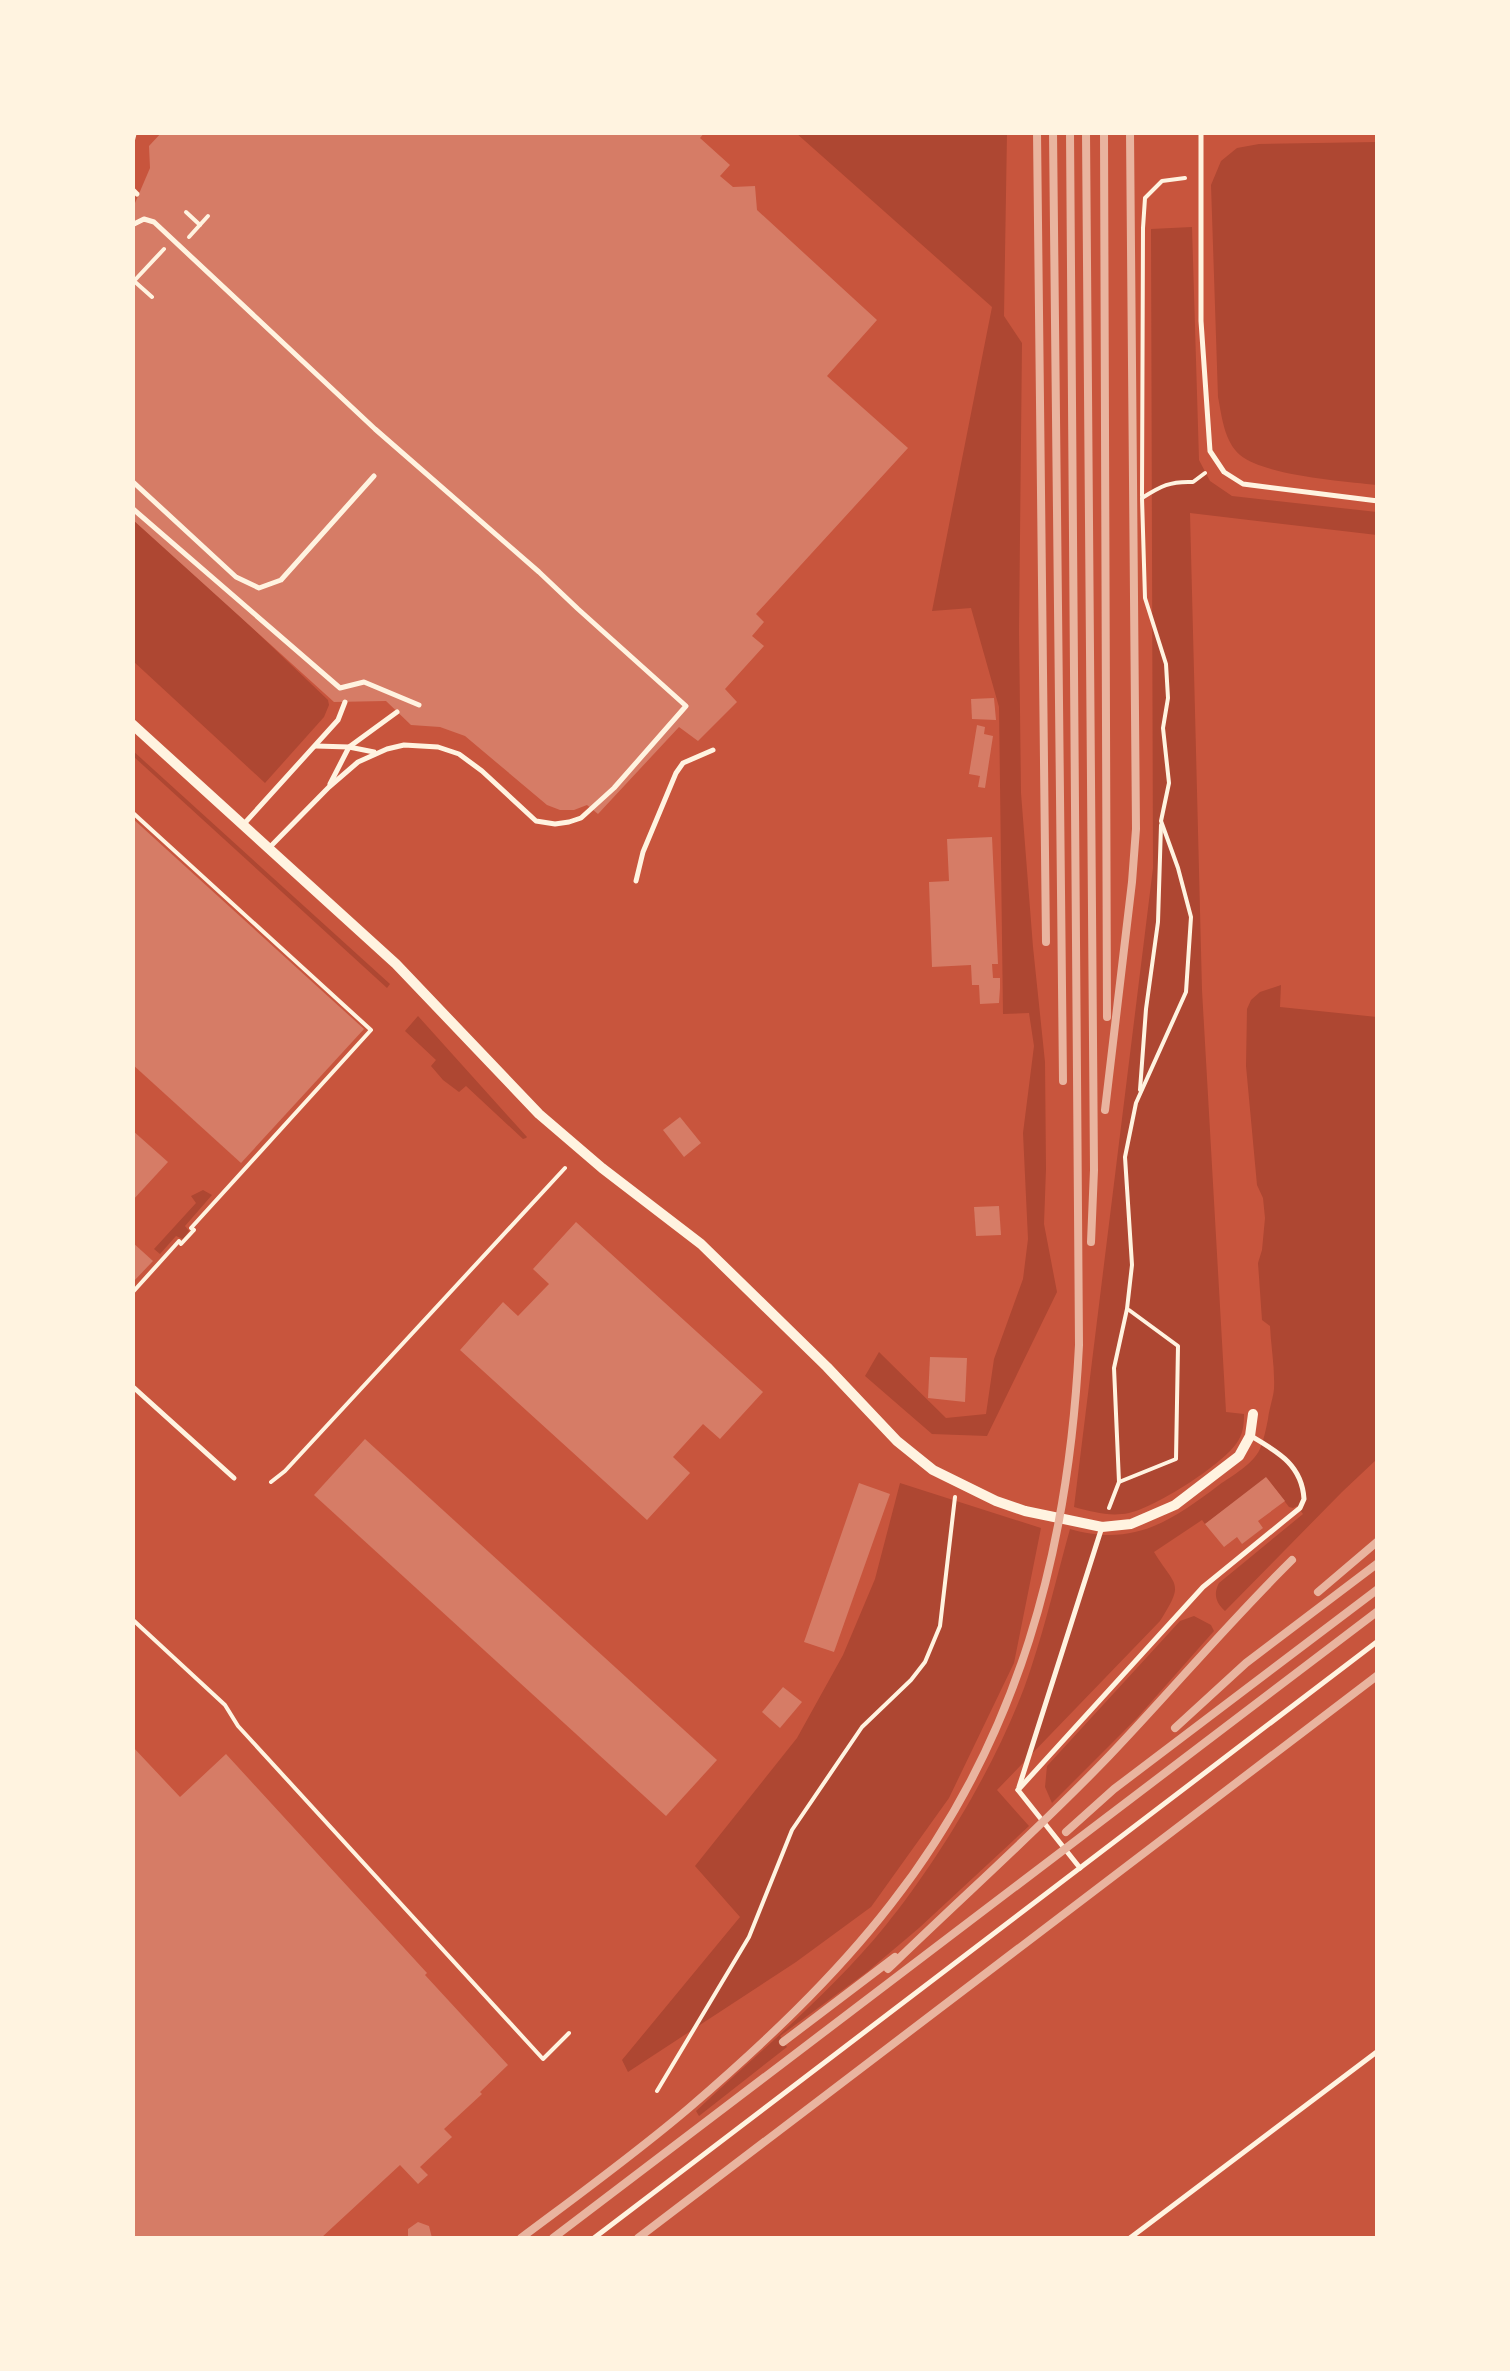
<svg xmlns="http://www.w3.org/2000/svg" width="1510" height="2371" font-family="Lato,sans-serif">
<style>
.green{fill:#ae4732}
.building{fill:#d67c66}
.lines{fill:none;stroke-linecap:round;stroke-linejoin:round}
.path{stroke:#fff3e0;stroke-width:4}
.service{stroke:#fff3e0;stroke-width:5}
.minor{stroke:#fff3e0;stroke-width:10}
.rail{stroke:#e9b49f;stroke-width:8}
</style>
<rect width="100%" height="100%" fill="#c8553d"/>
<g class="green">
<polygon points="796,133 1007,133 1004,316 1022,343 1019,631 1021,793 1033,947 1045,1062 1046,1169 1044,1224 1057,1292 987,1436 932,1434 865,1376 879,1352 946,1418 986,1414 994,1359 1023,1279 1028,1239 1023,1133 1034,1046 1029,1013 1003,1014 999,707 971,608 932,611 992,307"/>
<path d="M1377 142V485C1343 481 1266 476 1240 455 1224 441 1222 417 1218 397L1211 185 1221 161 1237 148 1259 144Z"/>
<path d="M1192 227 1199 460 1210 481 1232 496 1377 512V535L1190 513 1202 990 1226 1412 1244 1414C1244 1425 1243 1435 1236 1444 1220 1466 1156 1507 1129 1513 1110 1517 1093 1512 1074 1507L1153 868 1151 229Z"/>
<polygon points="132,519 200,578 328,700 329,705 324,717 265,783 133,661"/>
<polygon points="132,750 390,984 387,988 133,756"/>
<path d="M1281 985 1280 1007 1377 1017V1459L1342 1492 1225 1611C1216 1603 1213 1594 1219 1583L1303 1514 1297 1506 1293 1508 1289 1507 1267 1478 1205 1524 1202 1520 1154 1552C1176 1588 1185 1581 1160 1621L997 1790 1029 1826 919 1928 867 1972 780 2036 787 2047 699 2116 696 2111C760 2051 831 1993 886 1925 941 1857 1004 1752 1031 1668 1046 1623 1057 1576 1070 1529 1133 1547 1170 1522 1219 1485 1233 1475 1252 1465 1260 1449 1264 1439 1266 1429 1268 1419 1269 1409 1273 1399 1274 1389 1275 1368 1271 1347 1270 1326L1262 1320 1258 1263 1262 1250 1265 1218 1263 1198 1257 1185 1246 1066 1247 1009 1251 1000 1260 992Z"/>
<polygon points="418,1016 527,1137 526,1138 523,1139 466,1086 459,1092 443,1080 431,1066 436,1060 405,1031"/>
<polygon points="203,1190 212,1195 185,1226 189,1231 183,1239 176,1236 160,1254 154,1249 196,1203 191,1196"/>
<polygon points="900,1483 1041,1528 1014,1663 949,1798 871,1907 796,1962 628,2072 622,2060 740,1917 695,1866 797,1738 843,1655 875,1579"/>
<polygon points="1194,1616 1211,1625 1214,1631 1137,1718 1052,1803 1045,1787 1047,1766 1180,1621"/>
</g>
<g class="building">
<polygon points="162,132 705,132 700,138 730,165 720,176 733,187 755,186 757,210 877,320 827,376 908,448 756,614 764,622 752,636 764,646 725,689 737,702 698,741 679,727 598,814 587,805 574,810 560,810 547,805 465,736 440,727 411,725 386,701 334,702 132,519 132,201 135,203 150,168 149,146"/>
<polygon points="994,698 996,720 972,719 971,699"/>
<polygon points="977,725 985,727 984,734 993,736 985,788 978,787 980,776 969,774"/>
<polygon points="132,818 364,1029 241,1163 132,1064"/>
<polygon points="992,837 998,964 992,964 993,978 1000,978 1000,988 999,1003 980,1004 979,985 972,985 971,965 932,967 929,882 949,881 947,839"/>
<polygon points="680,1117 701,1143 684,1157 663,1130"/>
<polygon points="132,1130 168,1162 132,1201"/>
<polygon points="999,1206 1001,1235 976,1236 974,1207"/>
<polygon points="576,1222 763,1392 720,1439 703,1424 673,1457 690,1473 647,1520 460,1350 503,1302 518,1316 549,1284 533,1269"/>
<polygon points="132,1242 153,1261 132,1283"/>
<polygon points="930,1357 967,1358 965,1402 928,1398"/>
<polygon points="365,1439 717,1760 666,1816 314,1495"/>
<polygon points="1266,1477 1285,1501 1258,1521 1263,1528 1242,1544 1237,1537 1224,1547 1205,1524"/>
<polygon points="859,1483 890,1494 834,1652 804,1642"/>
<polygon points="783,1687 802,1702 780,1728 762,1712"/>
<polygon points="132,1746 180,1797 226,1754 427,1973 425,1975 508,2065 480,2092 482,2094 444,2129 452,2137 420,2167 428,2175 418,2184 400,2165 321,2238 132,2238"/>
<polygon points="418,2222 429,2226 432,2238 408,2238 408,2229"/>
</g>
<g class="lines">
<g class="path">
<polyline points="132,144 135,132"/>
<polyline points="186,212 200,225"/>
<polyline points="189,237 208,216"/>
<polyline points="152,297 134,281 164,249"/>
<polyline points="1142,496 1143,228 1145,198 1162,181 1185,178"/>
<polyline points="132,812 371,1030 191,1228 194,1230 181,1244 179,1241 132,1293"/>
<polyline points="1140,1090 1146,1009 1158,922 1161,825"/>
<polyline points="271,1482 285,1471 565,1168"/>
<polyline points="1119,1482 1176,1459 1178,1346 1129,1310"/>
<path d="M1109 1508 1119 1482 1114 1368 1127 1309 1132 1265 1125 1157 1136 1103 1186 992 1191 917 1178 868 1161 821 1169 783 1163 728 1168 698 1166 664 1145 598 1142 498C1161 486 1170 481 1193 482L1205 473"/>
<polyline points="132,1619 225,1705 238,1726 543,2059 569,2033"/>
<polyline points="657,2091 749,1937 792,1830 862,1727 911,1680 925,1662 940,1626 955,1497"/>
</g>
<g class="service">
<polyline points="1201,132 1201,321 1210,451 1224,472 1243,484 1378,501"/>
<polyline points="132,189 137,194"/>
<polyline points="132,225 144,219 154,222 375,429 539,572 578,609 686,706 614,788 581,818 569,822 555,824 536,821 482,771 459,754 438,747 404,745 387,749 358,762 329,787 269,848"/>
<polyline points="132,481 236,577 259,588 281,580 374,476"/>
<polyline points="132,508 340,688 364,682 419,705"/>
<polyline points="316,746 349,747 374,752"/>
<polyline points="330,784 349,747 397,712"/>
<polyline points="243,825 338,720 345,702"/>
<polyline points="636,881 643,852 676,773 683,763 713,750"/>
<polyline points="132,1386 234,1478"/>
<polyline points="1019,1787 1102,1527"/>
<path d="M1018 1790 1203 1587 1300 1508 1304 1499C1302 1465 1278 1452 1251 1436"/>
<polyline points="1018,1790 1080,1868"/>
<polyline points="594,2238 1378,1641"/>
<polyline points="1130,2238 1378,2051"/>
</g>
<polyline class="minor" points="132,724 396,964 539,1114 602,1168 701,1244 827,1367 897,1441 933,1470 996,1501 1025,1511 1102,1527 1131,1524 1175,1505 1239,1456 1250,1436 1253,1414"/>
<g class="rail">
<polyline points="1037,132 1046,942"/>
<polyline points="1053,132 1063,1081"/>
<polyline points="1086,132 1094,1170 1091,1242"/>
<polyline points="1104,132 1107,1017"/>
<polyline points="1105,1110 1132,882 1136,829 1130,132"/>
<polyline points="1318,1592 1378,1541"/>
<polyline points="1175,1728 1246,1663 1378,1563"/>
<polyline points="1066,1832 1114,1789 1378,1589"/>
<path d="M888 1969C961 1898 1038 1830 1109 1756 1171 1691 1228 1623 1292 1560"/>
<polyline points="783,2042 895,1957"/>
<path d="M521 2238C577 2196 635 2154 689 2108 761 2046 833 1979 891 1904 1019 1741 1069 1549 1079 1345L1070 132"/>
<polyline points="553,2238 1378,1611"/>
<polyline points="638,2238 1378,1675"/>
</g>
</g>
<rect width="1510" height="2371" fill="none" stroke="#fff3e0" stroke-width="270"/>
</svg>
